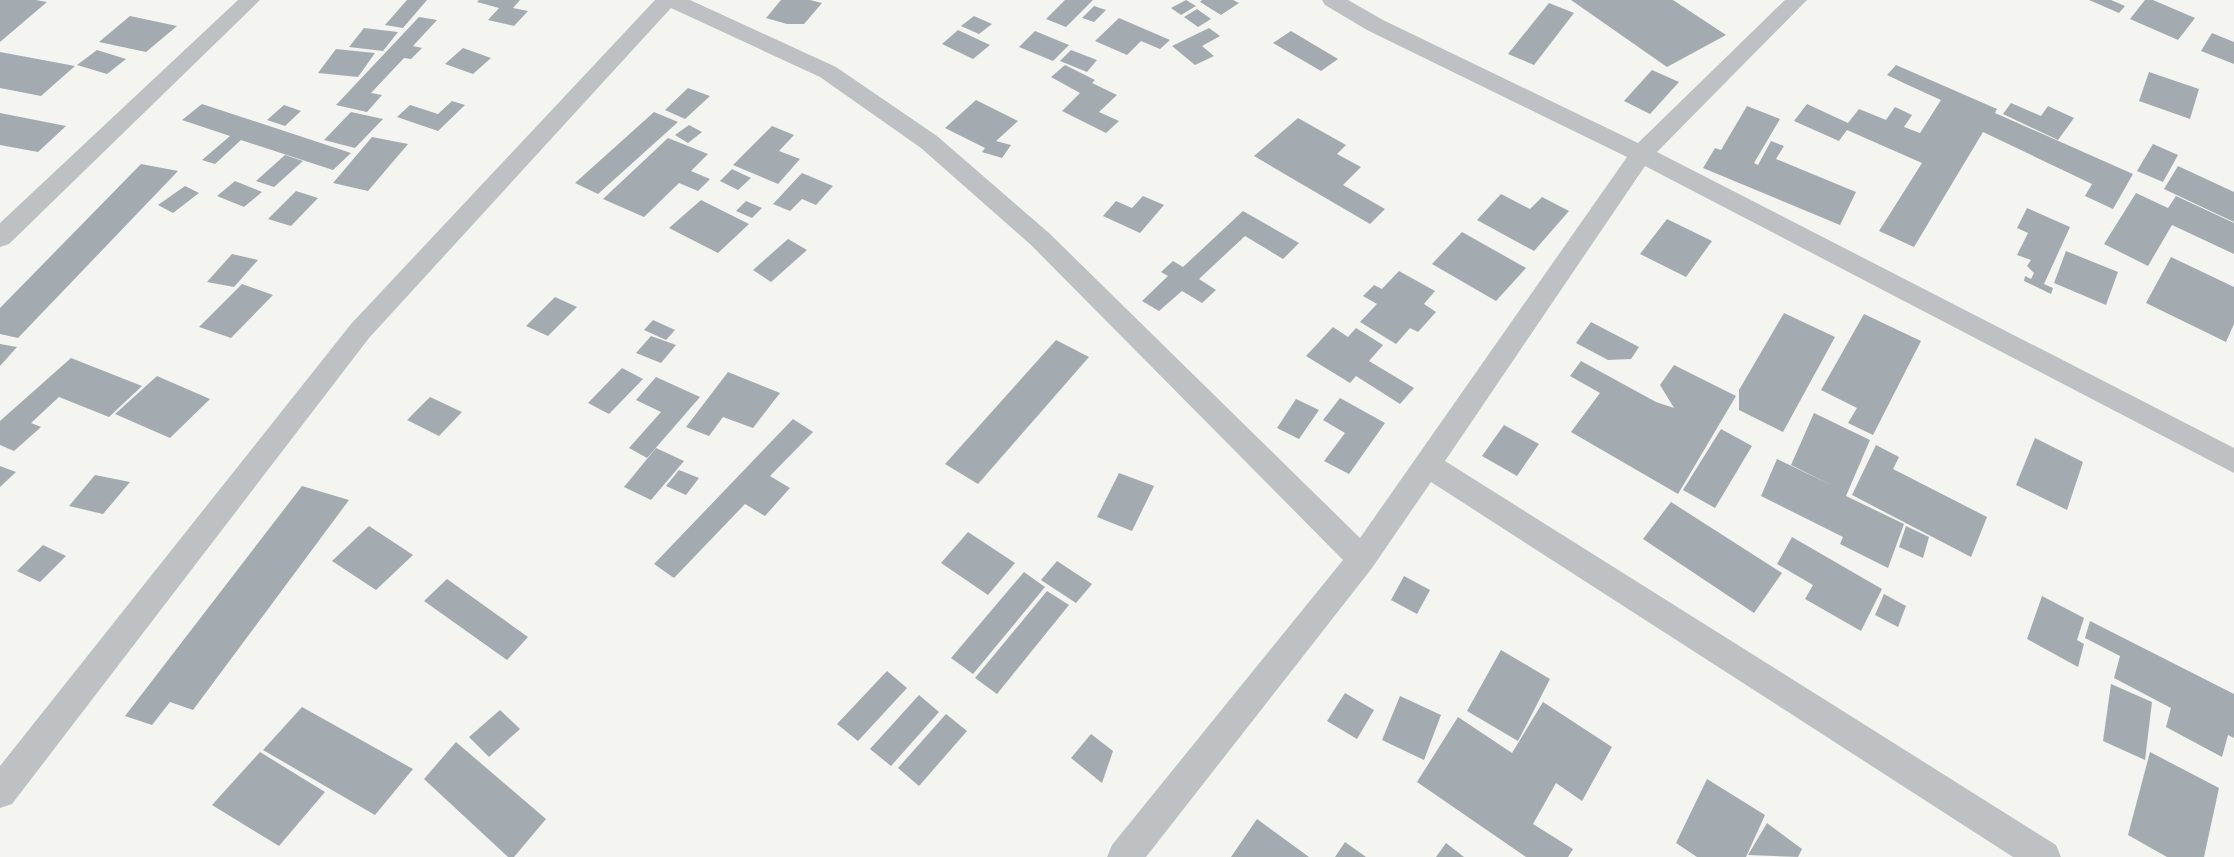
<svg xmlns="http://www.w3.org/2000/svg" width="2234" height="857" font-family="Lato,sans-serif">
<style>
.building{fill:#a4abb0}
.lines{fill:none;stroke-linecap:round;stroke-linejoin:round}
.minor{fill:#bdc1c4;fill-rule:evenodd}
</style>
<rect width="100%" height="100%" fill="#f4f4f0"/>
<g class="building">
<polygon points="0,0 36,0 47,2 0,42"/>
<polygon points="407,0 427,0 403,28 385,25"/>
<polygon points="479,0 520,0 513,8 528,11 514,26 488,20 499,8 477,2"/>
<polygon points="781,0 810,0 822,3 804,24 787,24 766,18"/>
<polygon points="1065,0 1093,0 1066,27 1046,19"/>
<polygon points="1186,0 1196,6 1181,15 1171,8"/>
<polygon points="1202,0 1233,0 1239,3 1221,15 1200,2"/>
<polygon points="1571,0 1673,0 1726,35 1667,67"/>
<polygon points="2089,0 2111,0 2125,6 2119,13"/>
<polygon points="2145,0 2153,0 2195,18 2178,40 2130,19"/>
<polygon points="1549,3 1574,13 1534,65 1508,54"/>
<polygon points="1094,6 1106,10 1094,22 1082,18"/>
<polygon points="1197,9 1211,19 1198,27 1184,17"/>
<polygon points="130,16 177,26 146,52 99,42"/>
<polygon points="974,16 992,24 979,34 961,26"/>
<polygon points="419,17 437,20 413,46 422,48 411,59 404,58 371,93 382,95 367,112 336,105"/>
<polygon points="1119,18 1170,40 1160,49 1141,41 1127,55 1095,41"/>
<polygon points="364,28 398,32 383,51 349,47"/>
<polygon points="1209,28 1220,36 1202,46 1214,56 1195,65 1172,46"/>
<polygon points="958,30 990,45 973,59 942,44"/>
<polygon points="1035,31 1069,45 1053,61 1019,47"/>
<polygon points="1291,31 1338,59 1321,71 1273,43"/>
<polygon points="2212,33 2234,42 2234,64 2201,51"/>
<polygon points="463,48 491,58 473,74 445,64"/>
<polygon points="336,49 375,53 358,77 318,73"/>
<polygon points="97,50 126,59 107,74 77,65"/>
<polygon points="1071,50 1097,60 1087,72 1060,61"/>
<polygon points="0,52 75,66 41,96 0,88"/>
<polygon points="1065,65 1095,80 1086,89 1092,83 1117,95 1099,112 1119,121 1106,133 1062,111 1080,93 1051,77"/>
<polygon points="1896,65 1997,109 1995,113 2133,174 2113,209 2085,196 2092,184 1983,132 1914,247 1879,231 1922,163 1847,130 1839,141 1794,121 1807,104 1848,123 1859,109 1886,120 1895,107 1912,115 1904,127 1920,133 1941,100 1908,85 1911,81 1908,85 1887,75"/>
<polygon points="1652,70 1679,82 1650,114 1624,101"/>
<polygon points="2149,72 2199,89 2190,119 2139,101"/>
<polygon points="688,88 710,96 685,119 665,110"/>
<polygon points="976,100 1018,121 996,141 1011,145 1002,158 982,152 985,148 945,128"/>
<polygon points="452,101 465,105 438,131 397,117 410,105 438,114"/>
<polygon points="2011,103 2041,116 2048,106 2074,118 2058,140 2003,114"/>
<polygon points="202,104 351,153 333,170 241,140 215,164 202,160 230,136 182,120"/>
<polygon points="284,105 301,111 285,126 267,120"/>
<polygon points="1747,106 1780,119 1754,163 1758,165 1771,141 1784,146 1776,159 1856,192 1840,225 1703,168 1715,148 1721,150"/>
<polygon points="351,112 383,119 355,148 324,140"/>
<polygon points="654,112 678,122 598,194 575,183"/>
<polygon points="0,113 66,126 38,152 0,145"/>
<polygon points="1298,118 1346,145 1337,154 1361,167 1343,185 1385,209 1370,224 1254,156"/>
<polygon points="689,125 702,132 688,143 675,135"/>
<polygon points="772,126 794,135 779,151 800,159 778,184 733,165"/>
<polygon points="372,137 408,144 368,191 333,183"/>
<polygon points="668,138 708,154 691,171 710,179 698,191 679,183 644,217 603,199"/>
<polygon points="2153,144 2178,155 2163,182 2137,171"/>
<polygon points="285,155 303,161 274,187 256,181"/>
<polygon points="141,164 178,171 18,338 0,334 0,308"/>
<polygon points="2178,166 2234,192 2234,222 2164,189"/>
<polygon points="732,169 751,178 738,190 720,181"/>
<polygon points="802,173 833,186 816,205 802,199 790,211 773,204"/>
<polygon points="235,181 262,192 244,207 217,196"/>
<polygon points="185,186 199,193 173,213 158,205"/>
<polygon points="296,191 318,198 291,226 268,219"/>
<polygon points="2136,193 2168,208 2176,196 2234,223 2234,254 2172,225 2148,266 2104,244"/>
<polygon points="1501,194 1530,209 1542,197 1569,211 1534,251 1477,220"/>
<polygon points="1143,196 1164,205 1140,233 1103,216 1116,201 1132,208"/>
<polygon points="701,200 749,224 718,253 669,228"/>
<polygon points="746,201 762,208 752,218 736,211"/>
<polygon points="2027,208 2070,227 2044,284 2053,288 2051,294 2024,281 2025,276 2031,279 2034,273 2027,266 2031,260 2017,255 2028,233 2017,228"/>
<polygon points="1243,211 1299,243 1283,259 1245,236 1199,279 1216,290 1202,303 1182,291 1159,311 1142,301 1168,276 1161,272 1173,261 1183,267"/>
<polygon points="1667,219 1712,241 1686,277 1640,254"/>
<polygon points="1462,232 1526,268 1496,301 1432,264"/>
<polygon points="788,239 807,250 771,282 753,270"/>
<polygon points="2066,251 2118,272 2106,305 2054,283"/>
<polygon points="232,254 258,260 234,287 207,282"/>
<polygon points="2171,257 2234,287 2234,324 2226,342 2146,303"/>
<polygon points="1399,271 1435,291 1424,304 1436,312 1418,332 1410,328 1396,344 1360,322 1377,304 1363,296 1374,285 1382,289"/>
<polygon points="242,284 273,295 231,338 199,327"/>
<polygon points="555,297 577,307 548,336 526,326"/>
<polygon points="1784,313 1835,337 1783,432 1739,410 1739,390"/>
<polygon points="1864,314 1921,341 1873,435 1848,423 1857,408 1821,390"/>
<polygon points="653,320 675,330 666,340 644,330"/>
<polygon points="1591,322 1639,347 1631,359 1608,360 1576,343"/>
<polygon points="1333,327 1348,337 1356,328 1383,345 1369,361 1414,388 1400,404 1356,376 1350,383 1306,356"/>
<polygon points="651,336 676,345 661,363 636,353"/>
<polygon points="1056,340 1089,357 978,484 945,464"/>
<polygon points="0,344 17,347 0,366"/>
<polygon points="71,358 142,386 109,417 59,397 31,423 41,427 14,451 0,445 0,421"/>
<polygon points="1581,361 1656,402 1674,408 1660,385 1674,365 1736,396 1678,494 1571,432 1600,393 1570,376"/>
<polygon points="622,368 643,379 609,414 588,403"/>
<polygon points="728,372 780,393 753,428 723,417 709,436 686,427"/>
<polygon points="157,376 210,399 170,438 115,414"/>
<polygon points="656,377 700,397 647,458 629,448 661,412 636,400"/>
<polygon points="430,397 462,412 439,436 407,420"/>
<polygon points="1340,398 1385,423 1349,474 1324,461 1345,433 1323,420"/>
<polygon points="1296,399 1319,410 1299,439 1277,428"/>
<polygon points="1814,413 1870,440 1846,496 1904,524 1888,568 1840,544 1843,537 1761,496 1777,459 1833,486 1791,465"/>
<polygon points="793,419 813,432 770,476 790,488 765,516 745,504 674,578 654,564"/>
<polygon points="1504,425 1539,444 1517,476 1482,456"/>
<polygon points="1721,429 1752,446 1715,508 1683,490"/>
<polygon points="2035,438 2083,462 2067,510 2016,485"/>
<polygon points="1876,445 1899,457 1893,469 1987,517 1971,557 1852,495"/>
<polygon points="656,448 684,461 651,500 624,487"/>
<polygon points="0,466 16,472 0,487"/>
<polygon points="679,470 699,478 686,495 666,486"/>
<polygon points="1119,473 1154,486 1132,531 1097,517"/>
<polygon points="95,475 130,482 103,514 69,506"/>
<polygon points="302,486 349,500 193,710 170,702 152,725 125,716"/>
<polygon points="1671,502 1782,573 1754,613 1643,539"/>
<polygon points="369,526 413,555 376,590 332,561"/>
<polygon points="1906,526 1929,537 1923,558 1899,547"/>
<polygon points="968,532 1015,563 988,595 941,563"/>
<polygon points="1792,537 1882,589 1861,631 1805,599 1813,585 1777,564"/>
<polygon points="43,545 66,556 40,582 17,571"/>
<polygon points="1057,561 1092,584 1076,603 1041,580"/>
<polygon points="1024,572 1045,587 973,674 951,658"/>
<polygon points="1404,576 1430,590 1417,614 1391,600"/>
<polygon points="447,579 528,637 507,660 424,601"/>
<polygon points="1047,591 1069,605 997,694 975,678"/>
<polygon points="1884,594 1906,606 1898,627 1875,615"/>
<polygon points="2042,596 2084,618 2077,640 2084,644 2078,667 2027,639"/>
<polygon points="2090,621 2234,694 2234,738 2228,735 2222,757 2166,727 2171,708 2114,678 2120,656 2085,638"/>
<polygon points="1501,650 1550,679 1518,741 1467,711"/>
<polygon points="887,671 907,688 858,741 837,724"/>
<polygon points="2111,684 2152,702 2145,760 2103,741"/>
<polygon points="1345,693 1374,710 1357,739 1327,721"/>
<polygon points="919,695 939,712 891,766 870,749"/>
<polygon points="1400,696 1441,715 1424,760 1382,740"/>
<polygon points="1543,702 1612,747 1582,801 1556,783 1533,824 1573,849 1568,857 1526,857 1417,782 1458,717 1512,753"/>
<polygon points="302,707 413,769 375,815 263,750"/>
<polygon points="500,710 520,729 489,757 469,737"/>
<polygon points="946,714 967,731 919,786 898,768"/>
<polygon points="1091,734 1113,751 1102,783 1071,758"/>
<polygon points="456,742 546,819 514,857 508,857 424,779"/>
<polygon points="260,752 325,792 279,846 212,805"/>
<polygon points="2150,752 2219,788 2204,857 2167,857 2128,835"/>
<polygon points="1707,779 1765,815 1746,857 1697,857 1676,843"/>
<polygon points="1257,819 1309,857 1231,857"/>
<polygon points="1767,823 1802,849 1798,857 1748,855"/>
<polygon points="1345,842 1366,857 1335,857"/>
<polygon points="1446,843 1464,857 1436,857"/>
</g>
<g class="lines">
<g class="minor">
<polygon points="238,0 260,0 9,244 0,247 0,223"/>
<polygon points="655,0 690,0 836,67 937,136 1049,233 1360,538 1627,157 1367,30 1325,5 1322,0 1348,0 1383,20 1638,143 1785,0 1807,0 1657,152 2234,448 2234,473 1645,166 1445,461 2056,845 2061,857 2013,857 1431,482 1372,568 1146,857 1107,857 1112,845 1343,560 1031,245 921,148 820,77 671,8 369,338 12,804 0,808 0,766 351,324"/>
</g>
</g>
</svg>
